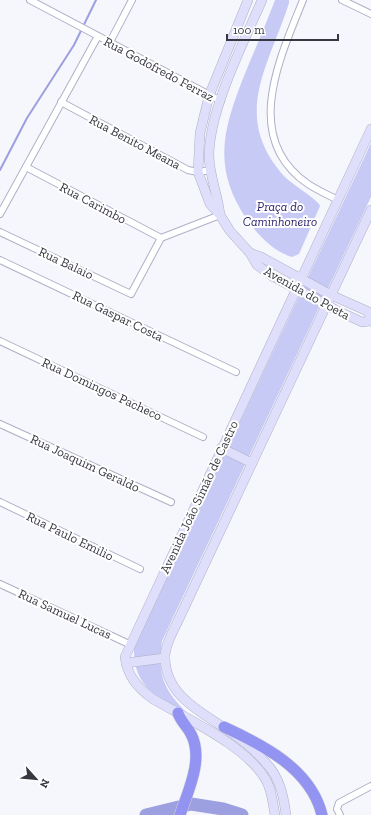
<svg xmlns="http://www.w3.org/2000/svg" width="371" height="815" font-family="'Zilla Slab',serif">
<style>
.green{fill:#c7caf5}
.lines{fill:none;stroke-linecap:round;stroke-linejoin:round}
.stream{stroke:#9c9fe0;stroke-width:2}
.river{stroke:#9c9fe0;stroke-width:13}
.street-casing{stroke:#aeb0c7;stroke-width:8}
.secondary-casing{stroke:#aeb0c7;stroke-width:10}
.highway-casing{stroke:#d3d3d5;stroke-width:12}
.street{stroke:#fff;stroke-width:6}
.secondary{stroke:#dfdffb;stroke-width:9}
.highway{stroke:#9393f2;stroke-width:11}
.labels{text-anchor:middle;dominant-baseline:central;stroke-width:4;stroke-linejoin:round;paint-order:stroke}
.street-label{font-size:13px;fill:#363740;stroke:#fff}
.park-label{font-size:13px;font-style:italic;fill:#281d68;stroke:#fff}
</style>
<rect width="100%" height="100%" fill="#f6f7fc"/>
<g class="green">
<path d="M275 0H289V3C269 66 231 115 283 175 291 184 319 200 320 206L299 254 292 257C274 252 258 235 248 221 210 167 224 126 246 71 256 47 266 24 275 0Z"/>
<path d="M371 143V197L162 641C157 676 164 690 188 714 158 697 133 688 134 648Z"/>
</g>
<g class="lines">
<polyline class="stream" points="0,170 27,118 74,45 96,0"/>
<polyline class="river" points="146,815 191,804 223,809 242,815"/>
<defs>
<g id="street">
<polyline points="30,0 221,101"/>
<path d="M303 0C280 58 241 138 308 184 317 190 328 195 338 200"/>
<polyline points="342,0 371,14"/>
<polyline points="110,42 132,0"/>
<polyline points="61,102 188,170 198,172 211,170"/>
<polyline points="26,167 161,238"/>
<polyline points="0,214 98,36"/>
<polyline points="0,232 131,294 161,238 220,215"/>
<polyline points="0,260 236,372"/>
<polyline points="0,341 203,437"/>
<polyline points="0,424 171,502"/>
<polyline points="0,502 140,569"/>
<polyline points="0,584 129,644"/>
<polyline points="340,815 337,809 339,803 371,786"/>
</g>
<g id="secondary">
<polyline points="248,0 209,96 200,133 198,172 210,204 220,215 230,231 250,253 257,265 272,276 336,310 362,322 371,321"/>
<path d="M220 215C218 195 209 175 209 155 210 108 243 44 262 0"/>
<polyline points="250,253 261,257 331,295 367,311 371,317"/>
<polyline points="221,448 252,463"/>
<polyline points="126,663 165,658"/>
<path d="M275 815C273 804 272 792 267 782 249 747 187 719 153 699 138 688 127 676 125 657L371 129"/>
<path d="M286 815C284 799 281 783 271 769 259 753 240 738 223 727 197 710 165 693 165 657 165 646 172 633 177 623L371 210"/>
</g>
<g id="highway">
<path d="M178 713C181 722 187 726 191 734 204 759 188 791 180 815"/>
<path d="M224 727C263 745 311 769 322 815"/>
</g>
</defs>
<use href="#street" class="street-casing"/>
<use href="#secondary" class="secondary-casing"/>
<use href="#highway" class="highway-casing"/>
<use href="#street" class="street"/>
<use href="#secondary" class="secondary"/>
<use href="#highway" class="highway"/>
</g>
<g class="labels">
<g class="street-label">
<text transform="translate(159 69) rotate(28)">Rua Godofredo Ferraz</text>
<text transform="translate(135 142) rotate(28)">Rua Benito Meana</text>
<text transform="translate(93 203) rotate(28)">Rua Carimbo</text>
<text transform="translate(66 263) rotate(25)">Rua Balaio</text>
<text transform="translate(307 293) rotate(29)">Avenida do Poeta</text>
<text transform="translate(118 316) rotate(26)">Rua Gaspar Costa</text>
<text transform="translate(102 389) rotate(25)">Rua Domingos Pacheco</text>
<text transform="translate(85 463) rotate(25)">Rua Joaquim Geraldo</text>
<text transform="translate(199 497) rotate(-65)">Avenida João Simão de Castro</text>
<text transform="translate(70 536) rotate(26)">Rua Paulo Emilio</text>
<text transform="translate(65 614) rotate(25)">Rua Samuel Lucas</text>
</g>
<g class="park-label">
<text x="280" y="206">Praça do<tspan x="280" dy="15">Caminhoneiro</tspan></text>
</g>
</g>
<g transform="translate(36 779) rotate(117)" stroke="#ffffff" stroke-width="3" paint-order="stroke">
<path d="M0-3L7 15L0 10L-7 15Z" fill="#363740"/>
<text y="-6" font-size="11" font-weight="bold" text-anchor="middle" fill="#363740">N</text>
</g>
<path d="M227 34v6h111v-6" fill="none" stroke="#363740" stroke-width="2"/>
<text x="233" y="34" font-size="12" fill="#363740" stroke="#ffffff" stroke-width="3" paint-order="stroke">100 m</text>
</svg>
